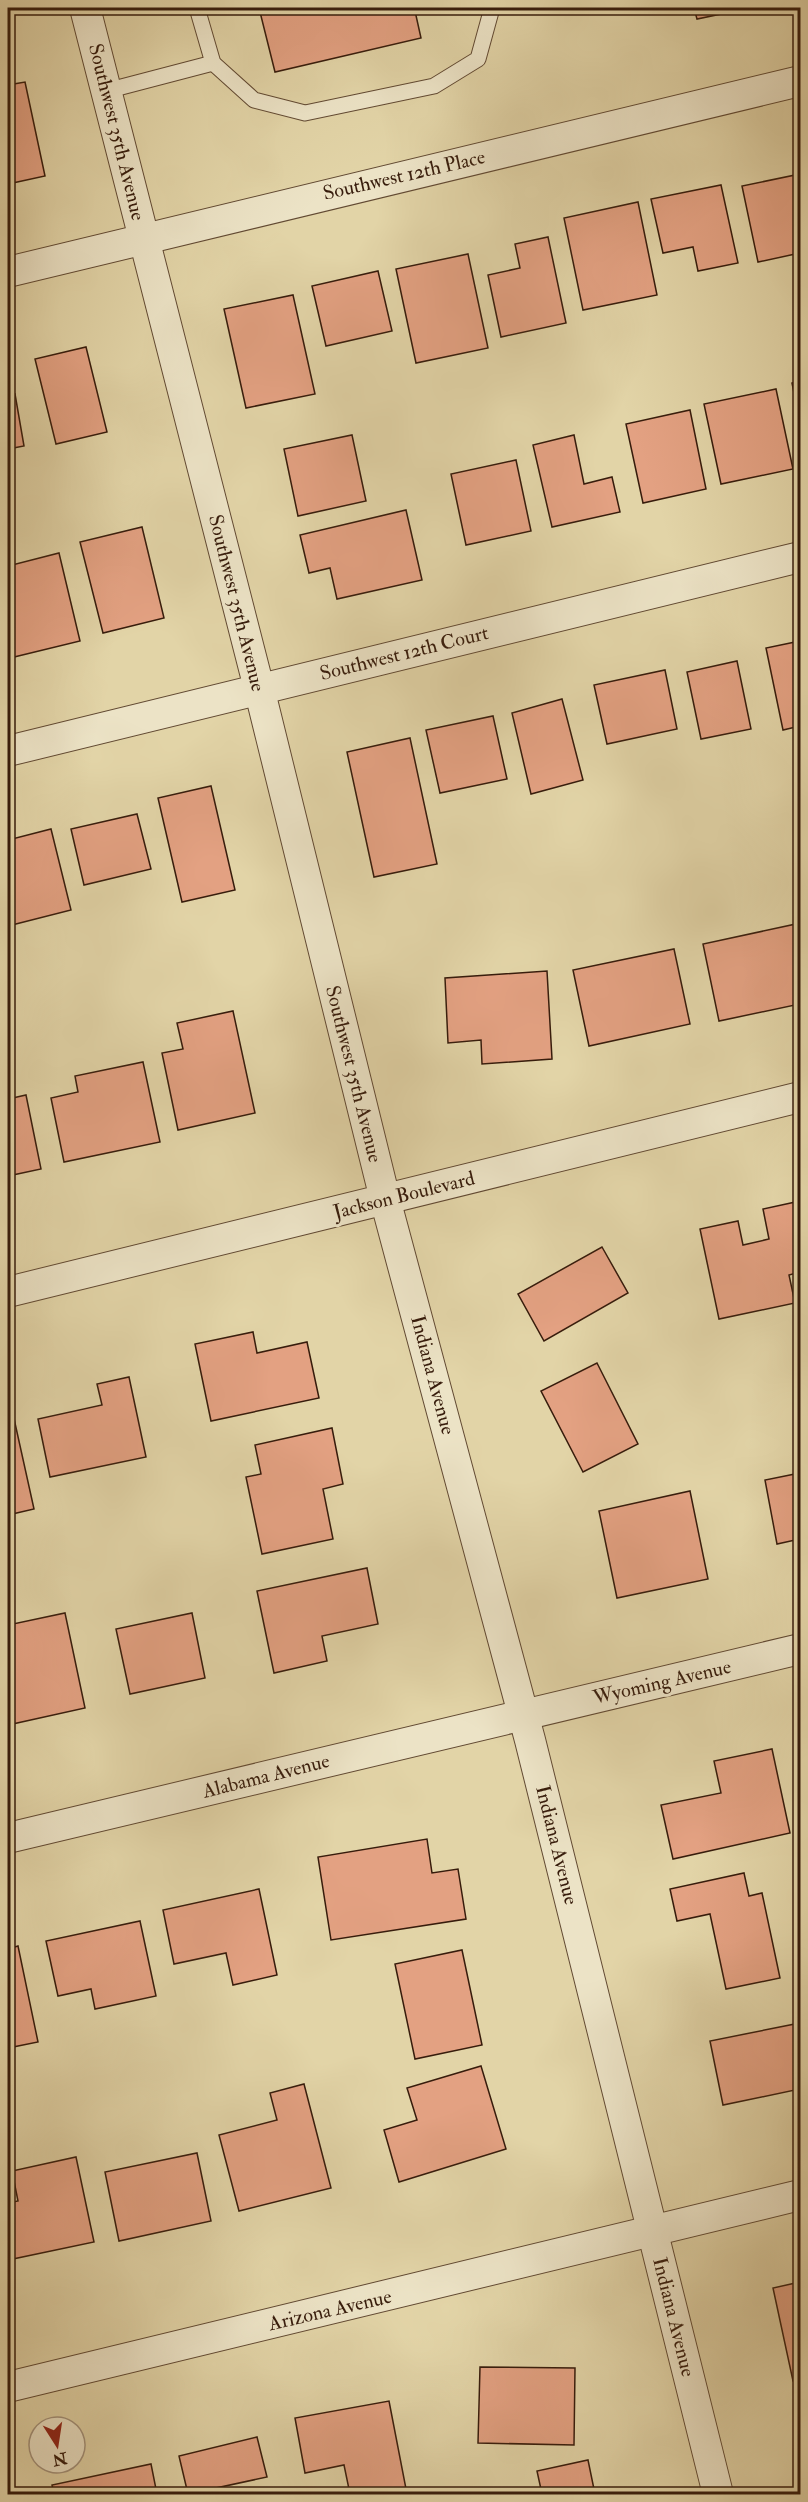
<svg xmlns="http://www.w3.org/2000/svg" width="808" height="2502" font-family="'IM FELL Double Pica',serif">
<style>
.building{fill:#e3a182;stroke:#371c0c;stroke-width:1.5}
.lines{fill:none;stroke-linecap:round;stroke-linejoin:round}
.service-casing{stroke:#624a33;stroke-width:17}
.minor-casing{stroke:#624a33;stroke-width:32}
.service{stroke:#ece3c6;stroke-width:15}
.minor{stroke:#ece3c6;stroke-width:30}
.labels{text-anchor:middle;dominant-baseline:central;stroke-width:6;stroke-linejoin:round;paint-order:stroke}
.street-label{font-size:20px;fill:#371c0c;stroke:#ece3c6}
</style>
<rect width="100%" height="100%" fill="#e2d4a7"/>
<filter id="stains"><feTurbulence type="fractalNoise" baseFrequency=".00333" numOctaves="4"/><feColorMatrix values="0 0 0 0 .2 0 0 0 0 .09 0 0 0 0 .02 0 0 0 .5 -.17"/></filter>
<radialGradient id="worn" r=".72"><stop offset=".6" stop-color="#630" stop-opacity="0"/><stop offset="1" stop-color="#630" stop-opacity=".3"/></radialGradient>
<g class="building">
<polygon points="259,8 428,8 415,11 421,38 275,72"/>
<polygon points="694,8 750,8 697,19"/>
<polygon points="25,82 45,176 8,184 8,85"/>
<polygon points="800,174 800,253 758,262 742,186"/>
<polygon points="721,185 738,263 698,271 693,247 663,253 651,199"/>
<polygon points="638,202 657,295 583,310 564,218"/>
<polygon points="548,237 566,323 501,337 488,275 520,268 515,244"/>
<polygon points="468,254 488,348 416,363 396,269"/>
<polygon points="378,271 392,331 326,346 312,286"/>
<polygon points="293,295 315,394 246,408 224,309"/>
<polygon points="86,347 107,432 56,444 35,359"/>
<polygon points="800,381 800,423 792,383"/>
<polygon points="776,389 793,469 721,484 704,404"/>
<polygon points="15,394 24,446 8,449 8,396"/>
<polygon points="690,410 706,489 643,503 626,424"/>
<polygon points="352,435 366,501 298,516 284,449"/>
<polygon points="574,435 584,484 612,477 620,512 552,527 533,445"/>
<polygon points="516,460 531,531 466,545 451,474"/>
<polygon points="406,510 422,580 337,599 330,568 309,573 300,535"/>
<polygon points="142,527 164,618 103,633 80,542"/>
<polygon points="59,553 80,641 10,658 8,566"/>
<polygon points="800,641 800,726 783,730 766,648"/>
<polygon points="737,661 751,729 701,739 687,672"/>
<polygon points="665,670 677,729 607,744 594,685"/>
<polygon points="562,699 583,780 531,794 512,713"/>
<polygon points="493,716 507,779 440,793 426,730"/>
<polygon points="410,738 437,864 374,877 347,752"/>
<polygon points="211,786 235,890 182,902 158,798"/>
<polygon points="137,814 151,869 84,885 71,829"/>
<polygon points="51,829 71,910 8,926 8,840"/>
<polygon points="796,924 800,946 800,1004 719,1021 703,944"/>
<polygon points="674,949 690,1024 589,1046 573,970"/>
<polygon points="547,971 552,1059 482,1064 481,1040 448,1043 445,978"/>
<polygon points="233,1011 255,1113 178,1130 162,1053 183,1049 177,1023"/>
<polygon points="143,1062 160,1142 64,1162 51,1098 78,1092 75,1076"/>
<polygon points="26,1095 41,1169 8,1176 8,1099"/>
<polygon points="800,1201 800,1272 789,1275 795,1303 719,1319 700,1229 738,1221 743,1245 769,1239 763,1209"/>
<polygon points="602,1247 628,1293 544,1341 518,1294"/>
<polygon points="253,1332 257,1353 307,1342 319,1398 211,1421 195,1344"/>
<polygon points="597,1363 638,1444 583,1472 541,1391"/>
<polygon points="129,1377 146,1457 50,1477 38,1419 102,1405 97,1384"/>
<polygon points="11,1405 34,1509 8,1515 8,1406"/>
<polygon points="332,1428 343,1484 323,1489 333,1539 262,1554 246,1477 261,1474 255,1445"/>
<polygon points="800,1473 800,1539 777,1544 765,1480"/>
<polygon points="690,1491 708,1579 617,1598 599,1511"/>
<polygon points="367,1568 378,1624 322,1636 327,1661 274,1673 257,1591"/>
<polygon points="65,1613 85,1708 8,1725 8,1625"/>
<polygon points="192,1613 205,1678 130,1694 116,1629"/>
<polygon points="772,1749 790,1833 673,1859 661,1805 721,1793 714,1761"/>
<polygon points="427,1839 432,1873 458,1869 466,1919 331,1940 318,1857"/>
<polygon points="744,1873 749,1896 762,1893 780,1978 726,1989 710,1914 677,1921 670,1889"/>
<polygon points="259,1889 277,1975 233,1985 226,1953 174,1964 163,1910"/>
<polygon points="140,1921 156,1996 95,2009 91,1989 58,1996 46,1941"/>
<polygon points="18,1946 38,2042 8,2048 8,1949"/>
<polygon points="462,1950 482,2045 415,2059 395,1964"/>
<polygon points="800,2023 800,2089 723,2105 710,2041"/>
<polygon points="481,2066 506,2149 399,2182 384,2130 417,2120 407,2088"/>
<polygon points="304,2084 331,2188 239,2211 219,2135 277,2120 270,2093"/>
<polygon points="197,2153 211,2221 119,2241 105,2172"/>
<polygon points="76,2157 94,2242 8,2260 8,2203 18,2201 12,2171"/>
<polygon points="800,2282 800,2380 793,2381 773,2288"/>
<polygon points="480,2367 575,2368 574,2445 478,2443"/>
<polygon points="389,2401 407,2494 350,2494 344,2465 305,2473 295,2418"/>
<polygon points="257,2437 267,2477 188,2494 179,2456"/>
<polygon points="588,2460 595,2494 542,2494 537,2471"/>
<polygon points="151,2464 157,2494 54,2494 52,2485"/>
<polygon points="30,2488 32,2494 8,2494 8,2493"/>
</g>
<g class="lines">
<defs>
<g id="service">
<polyline points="197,8 213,63 254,100 305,113 434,86 478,59 492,8"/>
<polyline points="106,91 213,63"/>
</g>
<g id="minor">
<polyline points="85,8 259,688 385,1199 530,1740 718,2494"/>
<polyline points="8,272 800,81"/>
<polyline points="8,751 800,557"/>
<polyline points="8,1292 800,1097"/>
<polyline points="8,1838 800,1649"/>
<polyline points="8,2387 800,2195"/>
</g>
</defs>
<use href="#service" class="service-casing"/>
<use href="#minor" class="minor-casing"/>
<use href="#service" class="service"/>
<use href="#minor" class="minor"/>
</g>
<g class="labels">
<g class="street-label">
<text transform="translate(117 132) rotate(76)">Southwest 35th Avenue</text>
<text transform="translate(404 175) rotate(-13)">Southwest 12th Place</text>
<text transform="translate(237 603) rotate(76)">Southwest 35th Avenue</text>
<text transform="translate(404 653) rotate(-14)">Southwest 12th Court</text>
<text transform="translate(354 1074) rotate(76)">Southwest 35th Avenue</text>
<text transform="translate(404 1195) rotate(-14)">Jackson Boulevard</text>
<text transform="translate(433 1375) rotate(75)">Indiana Avenue</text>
<text transform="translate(662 1682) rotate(-13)">Wyoming Avenue</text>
<text transform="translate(266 1776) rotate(-14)">Alabama Avenue</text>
<text transform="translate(557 1845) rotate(76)">Indiana Avenue</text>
<text transform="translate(330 2310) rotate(-13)">Arizona Avenue</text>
<text transform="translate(674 2317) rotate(76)">Indiana Avenue</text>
</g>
</g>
<rect width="808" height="2502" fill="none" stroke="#e2d4a7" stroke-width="30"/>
<rect x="9" y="9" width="790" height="2484" fill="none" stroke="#371c0c" stroke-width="3"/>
<rect x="15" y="15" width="778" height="2472" fill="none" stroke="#371c0c" stroke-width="1.5"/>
<g transform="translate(57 2445) rotate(168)"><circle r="28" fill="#ece3c6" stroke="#a4937c" stroke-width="1.5"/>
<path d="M0-4.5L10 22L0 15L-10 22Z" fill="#8f2418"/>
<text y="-9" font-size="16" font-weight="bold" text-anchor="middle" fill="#371c0c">N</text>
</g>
<rect width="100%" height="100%" filter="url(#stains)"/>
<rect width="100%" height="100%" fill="url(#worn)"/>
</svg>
